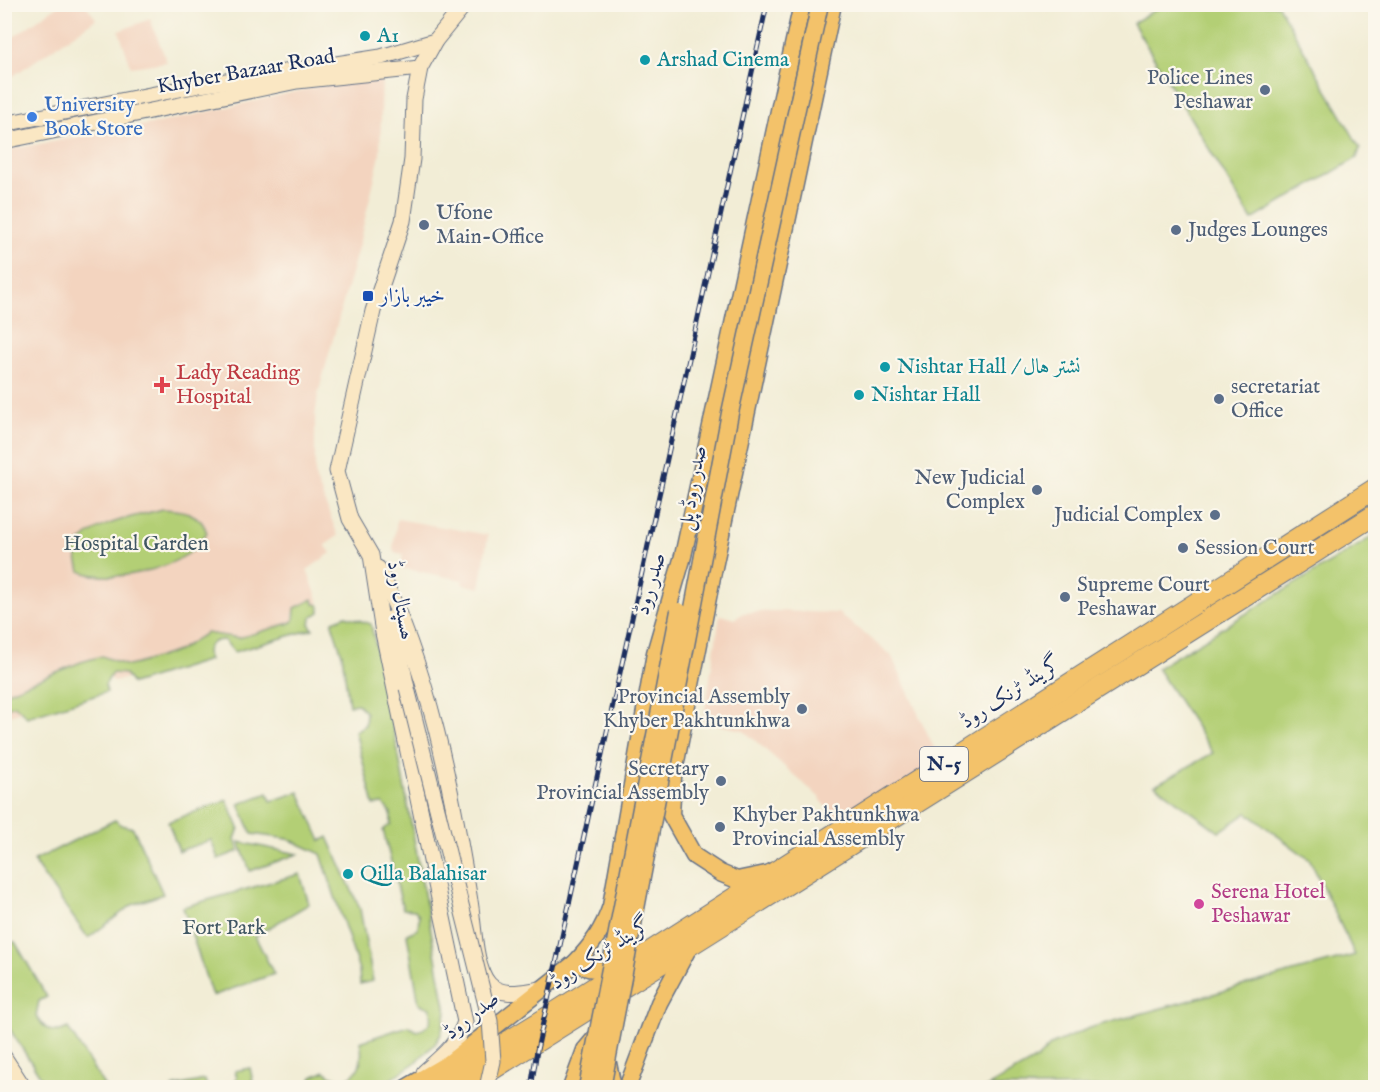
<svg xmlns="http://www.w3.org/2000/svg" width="1380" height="1092" font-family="'IM FELL English',Amiri,serif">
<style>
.built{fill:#f3d4bf}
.green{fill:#b3cf75;stroke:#677f6a;stroke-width:1.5}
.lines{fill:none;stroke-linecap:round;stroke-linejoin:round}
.secondary-casing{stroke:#667288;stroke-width:17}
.primary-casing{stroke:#667288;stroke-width:19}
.highway-casing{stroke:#667288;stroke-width:22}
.secondary{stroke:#fae7c3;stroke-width:15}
.primary{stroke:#f3c26a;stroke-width:16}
.highway{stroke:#f3c26a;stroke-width:20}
.rail-casing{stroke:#1b2f5e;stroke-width:5}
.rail{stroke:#fbf7ec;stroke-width:3;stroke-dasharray:9;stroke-linecap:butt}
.secondary-bridge-casing{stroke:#667288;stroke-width:17;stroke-linecap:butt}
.primary-bridge-casing{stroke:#667288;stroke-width:19;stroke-linecap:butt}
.secondary-bridge{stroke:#fae7c3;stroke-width:15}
.primary-bridge{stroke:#f3c26a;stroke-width:16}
.culture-dot{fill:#0f9aa8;stroke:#fbf7ec;stroke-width:2}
.service-dot{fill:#5c6f8a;stroke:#fbf7ec;stroke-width:2}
.shop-dot{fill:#3f7fe0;stroke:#fbf7ec;stroke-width:2}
.transit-dot{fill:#1a4fb4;stroke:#fbf7ec;stroke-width:2}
.health-dot{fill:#e0444e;stroke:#fbf7ec;stroke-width:2}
.hotel-dot{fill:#d1479c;stroke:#fbf7ec;stroke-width:2}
.labels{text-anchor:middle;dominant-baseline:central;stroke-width:4.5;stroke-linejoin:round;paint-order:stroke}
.shield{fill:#fbf7ec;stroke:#5e6b89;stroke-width:1.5}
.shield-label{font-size:20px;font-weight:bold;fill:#1b2f5e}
.culture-label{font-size:21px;fill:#0d838f;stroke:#fbf7ec;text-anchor:start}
.street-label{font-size:21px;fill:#1b2f5e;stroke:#fbf7ec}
.service-label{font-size:21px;fill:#4e5e75;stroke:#fbf7ec;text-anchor:start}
.shop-label{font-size:21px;fill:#366cbe;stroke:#fbf7ec;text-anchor:start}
.transit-label{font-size:21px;fill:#164399;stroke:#fbf7ec;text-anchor:start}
.health-label{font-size:21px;fill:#be3a42;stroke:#fbf7ec;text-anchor:start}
.park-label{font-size:21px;fill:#415764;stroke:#fbf7ec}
.hotel-label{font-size:21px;fill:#b23c85;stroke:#fbf7ec;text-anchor:start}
</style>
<rect width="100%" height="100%" fill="#fbf7ec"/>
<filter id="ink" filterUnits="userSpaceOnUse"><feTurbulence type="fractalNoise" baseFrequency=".0167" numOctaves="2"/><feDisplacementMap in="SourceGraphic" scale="12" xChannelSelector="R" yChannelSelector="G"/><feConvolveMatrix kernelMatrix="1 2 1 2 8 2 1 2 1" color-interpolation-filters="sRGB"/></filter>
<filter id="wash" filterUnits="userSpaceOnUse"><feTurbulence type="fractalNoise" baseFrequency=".008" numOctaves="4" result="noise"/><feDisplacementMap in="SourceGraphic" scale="24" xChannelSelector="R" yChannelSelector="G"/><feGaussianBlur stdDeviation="1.35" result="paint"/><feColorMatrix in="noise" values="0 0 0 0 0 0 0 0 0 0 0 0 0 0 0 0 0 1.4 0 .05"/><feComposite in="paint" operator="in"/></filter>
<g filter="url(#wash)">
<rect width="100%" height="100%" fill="#f2edd6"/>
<g class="built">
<polygon points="59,5 86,5 96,19 13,76 5,79 5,43"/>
<polygon points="150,19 167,62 131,67 119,31"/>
<polygon points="382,72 380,155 359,244 318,394 315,416 315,477 338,536 325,545 331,553 307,570 320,605 313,610 298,610 293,613 293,625 231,641 214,635 197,655 114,682 104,671 89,691 9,715 5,709 5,150 163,122"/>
<polygon points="397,519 488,535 480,588 462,584 463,580 401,568 403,554 394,552 393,548"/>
<polygon points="775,611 838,613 891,655 942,765 841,829 819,797 743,730 703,722 720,615 735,619 743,613"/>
</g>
<g class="green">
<polygon points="1163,5 1278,5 1360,148 1357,158 1252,220 1133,23"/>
<path d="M163 509C182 510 201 512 207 533 202 538 198 546 192 551 166 570 111 584 80 571L75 549C92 522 134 517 163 509Z"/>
<polygon points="1375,535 1375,1087 987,1087 1037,1059 1051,1045 1089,1028 1355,955 1310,860 1247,813 1219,832 1155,785 1213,753 1157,668"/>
<path d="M313 599 314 604 319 605 320 612 311 618 310 625 313 629 234 652 224 640C212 640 203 647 209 660L132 684 125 674 112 673 105 685 107 692 27 717 15 705 5 708V693L81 662 102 656 128 666 137 664 178 651 206 633 239 638 290 623 294 620 295 608Z"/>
<path d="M346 616 371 624 398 752 446 1012 441 1034 435 1044 416 1062 379 1087H308L312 1077 325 1071C349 1092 367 1067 360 1042L408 1026 417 1031C430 1027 434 1020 430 1008L419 1004 407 934 418 929 419 916 415 910 403 909 383 830 391 824V813L383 804 374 805 355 731 365 725 366 713 358 704 349 705 342 654 333 627V621Z"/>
<polygon points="299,792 321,841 328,837 360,909 373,981 360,984 359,970 321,854 288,839 252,834 239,804 268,793 271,801"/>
<polygon points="227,800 239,828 235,839 239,851 218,859 211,840 179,851 168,822"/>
<polygon points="115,820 121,825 133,828 163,894 132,905 88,938 33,861"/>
<polygon points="239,842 298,854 250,871"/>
<polygon points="300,874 309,904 255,936 274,974 212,996 183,907"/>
<path d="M15 942 47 997 39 1001 36 1016C44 1029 53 1036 68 1028L105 1087H47L5 1022V943Z"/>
<polygon points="250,1068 254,1087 233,1087 237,1077 235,1071"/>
<polygon points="205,1080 207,1087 172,1087"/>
</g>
</g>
<g filter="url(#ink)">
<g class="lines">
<defs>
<g id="secondary">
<polyline points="4,124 200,85 381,57 435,41"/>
<polyline points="4,141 297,81 420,68"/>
<path d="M378 568C429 669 452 789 470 901 474 922 474 968 489 984 502 998 525 991 541 989"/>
<polyline points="392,618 407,688"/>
<polyline points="4,1057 24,1088"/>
<path d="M424 1072C442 1056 457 1045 465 1022L383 633 371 555 350 519 337 471 373 311 403 221 412 159 414 99 420 68 435 41 465 4"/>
</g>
<g id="primary">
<polyline points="766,874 737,880 720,873 694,856 671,815 673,777 713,572 833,4"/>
<polyline points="575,963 588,968 617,972"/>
<polyline points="608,1063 613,1088"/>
<path d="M406 1088 449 1063 575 963C592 945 603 930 611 906L655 653 683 556 802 4"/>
<polyline points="571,1088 585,1050 596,1037"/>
<polyline points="627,1088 659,1003 690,945"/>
</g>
<g id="highway">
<polyline points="426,1088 484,1056 554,1013 1376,488"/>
<polyline points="463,1088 1376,514"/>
</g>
</defs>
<use href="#secondary" class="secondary-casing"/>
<use href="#primary" class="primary-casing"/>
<use href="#highway" class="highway-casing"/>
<use href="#secondary" class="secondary"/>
<use href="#primary" class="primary"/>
<use href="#highway" class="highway"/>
<defs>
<polyline id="rail" points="531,1088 537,1050 767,4"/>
</defs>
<use href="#rail" class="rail-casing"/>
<use href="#rail" class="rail"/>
<defs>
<polyline id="secondary-bridge" points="407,688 490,1021 493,1061 487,1088"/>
<g id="primary-bridge">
<polyline points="587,1088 679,611"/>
<polyline points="602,1088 730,413 820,4"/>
</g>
</defs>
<use href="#secondary-bridge" class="secondary-bridge-casing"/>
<use href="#primary-bridge" class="primary-bridge-casing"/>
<use href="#secondary-bridge" class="secondary-bridge"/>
<use href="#primary-bridge" class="primary-bridge"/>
</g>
</g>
<g class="culture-dot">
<circle cx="365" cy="36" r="6"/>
<circle cx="645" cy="60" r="6"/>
<circle cx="885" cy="367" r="6"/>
<circle cx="859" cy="395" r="6"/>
<circle cx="348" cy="874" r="6"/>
</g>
<g class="service-dot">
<circle cx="1265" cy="90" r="6"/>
<circle cx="424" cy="225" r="6"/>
<circle cx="1176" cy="230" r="6"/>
<circle cx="1219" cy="399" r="6"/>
<circle cx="1037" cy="490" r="6"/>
<circle cx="1215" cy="515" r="6"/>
<circle cx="1183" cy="548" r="6"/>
<circle cx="1065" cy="597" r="6"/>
<circle cx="802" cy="709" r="6"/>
<circle cx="721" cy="781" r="6"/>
<circle cx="720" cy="827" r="6"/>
</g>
<circle class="shop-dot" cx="32" cy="117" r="6"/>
<rect class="transit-dot" x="362" y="290" width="12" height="12" rx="3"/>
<path class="health-dot" d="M159 376h6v6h6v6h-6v6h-6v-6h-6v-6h6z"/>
<circle class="hotel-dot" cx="1199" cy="904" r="6"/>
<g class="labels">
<rect class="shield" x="920" y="747" width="48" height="34" rx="4.5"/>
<g class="shield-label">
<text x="944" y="764">N-5</text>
</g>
<g class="culture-label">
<text x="377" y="36">A1</text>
<text x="657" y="60">Arshad Cinema</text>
<text x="897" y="367">Nishtar Hall / نشتر ہال</text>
<text x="871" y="395">Nishtar Hall</text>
<text x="360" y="874">Qilla Balahisar</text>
</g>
<g class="street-label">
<text transform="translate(246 72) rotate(-10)">Khyber Bazaar Road</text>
<text transform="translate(693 488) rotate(-80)">صدر روڈ پل</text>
<text transform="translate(651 584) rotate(-74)">صدر روڈ</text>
<text transform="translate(400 600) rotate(80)">ھسپتال روڈ</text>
<text transform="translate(1011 693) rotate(-33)">گرینڈ ٹرنک روڈ</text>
<text transform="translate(601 954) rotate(-33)">گرینڈ ٹرنک روڈ</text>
<text transform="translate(472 1016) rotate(-39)">صدر روڈ</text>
</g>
<g class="service-label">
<text x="1253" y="78" text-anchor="end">Police Lines<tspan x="1253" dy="24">Peshawar</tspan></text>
<text x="436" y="213">Ufone<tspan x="436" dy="24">Main-Office</tspan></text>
<text x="1188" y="230">Judges Lounges</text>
<text x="1231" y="387">secretariat<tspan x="1231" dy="24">Office</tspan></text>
<text x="1025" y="478" text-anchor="end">New Judicial<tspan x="1025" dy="24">Complex</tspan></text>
<text x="1203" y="515" text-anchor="end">Judicial Complex</text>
<text x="1195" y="548">Session Court</text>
<text x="1077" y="585">Supreme Court<tspan x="1077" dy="24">Peshawar</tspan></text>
<text x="790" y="697" text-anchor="end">Provincial Assembly<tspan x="790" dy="24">Khyber Pakhtunkhwa</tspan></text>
<text x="709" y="769" text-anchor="end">Secretary<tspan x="709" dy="24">Provincial Assembly</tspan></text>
<text x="732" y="815">Khyber Pakhtunkhwa<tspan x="732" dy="24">Provincial Assembly</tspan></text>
</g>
<g class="shop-label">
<text x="44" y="105">University<tspan x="44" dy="24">Book Store</tspan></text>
</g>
<g class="transit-label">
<text x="380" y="296">خیبر بازار</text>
</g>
<g class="health-label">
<text x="176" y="373">Lady Reading<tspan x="176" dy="24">Hospital</tspan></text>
</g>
<g class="park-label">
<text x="136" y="544">Hospital Garden</text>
<text x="224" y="928">Fort Park</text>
</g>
<g class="hotel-label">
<text x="1211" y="892">Serena Hotel<tspan x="1211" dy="24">Peshawar</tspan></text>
</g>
</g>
<rect width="1380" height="1092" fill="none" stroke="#fbf7ec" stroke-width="24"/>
</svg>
